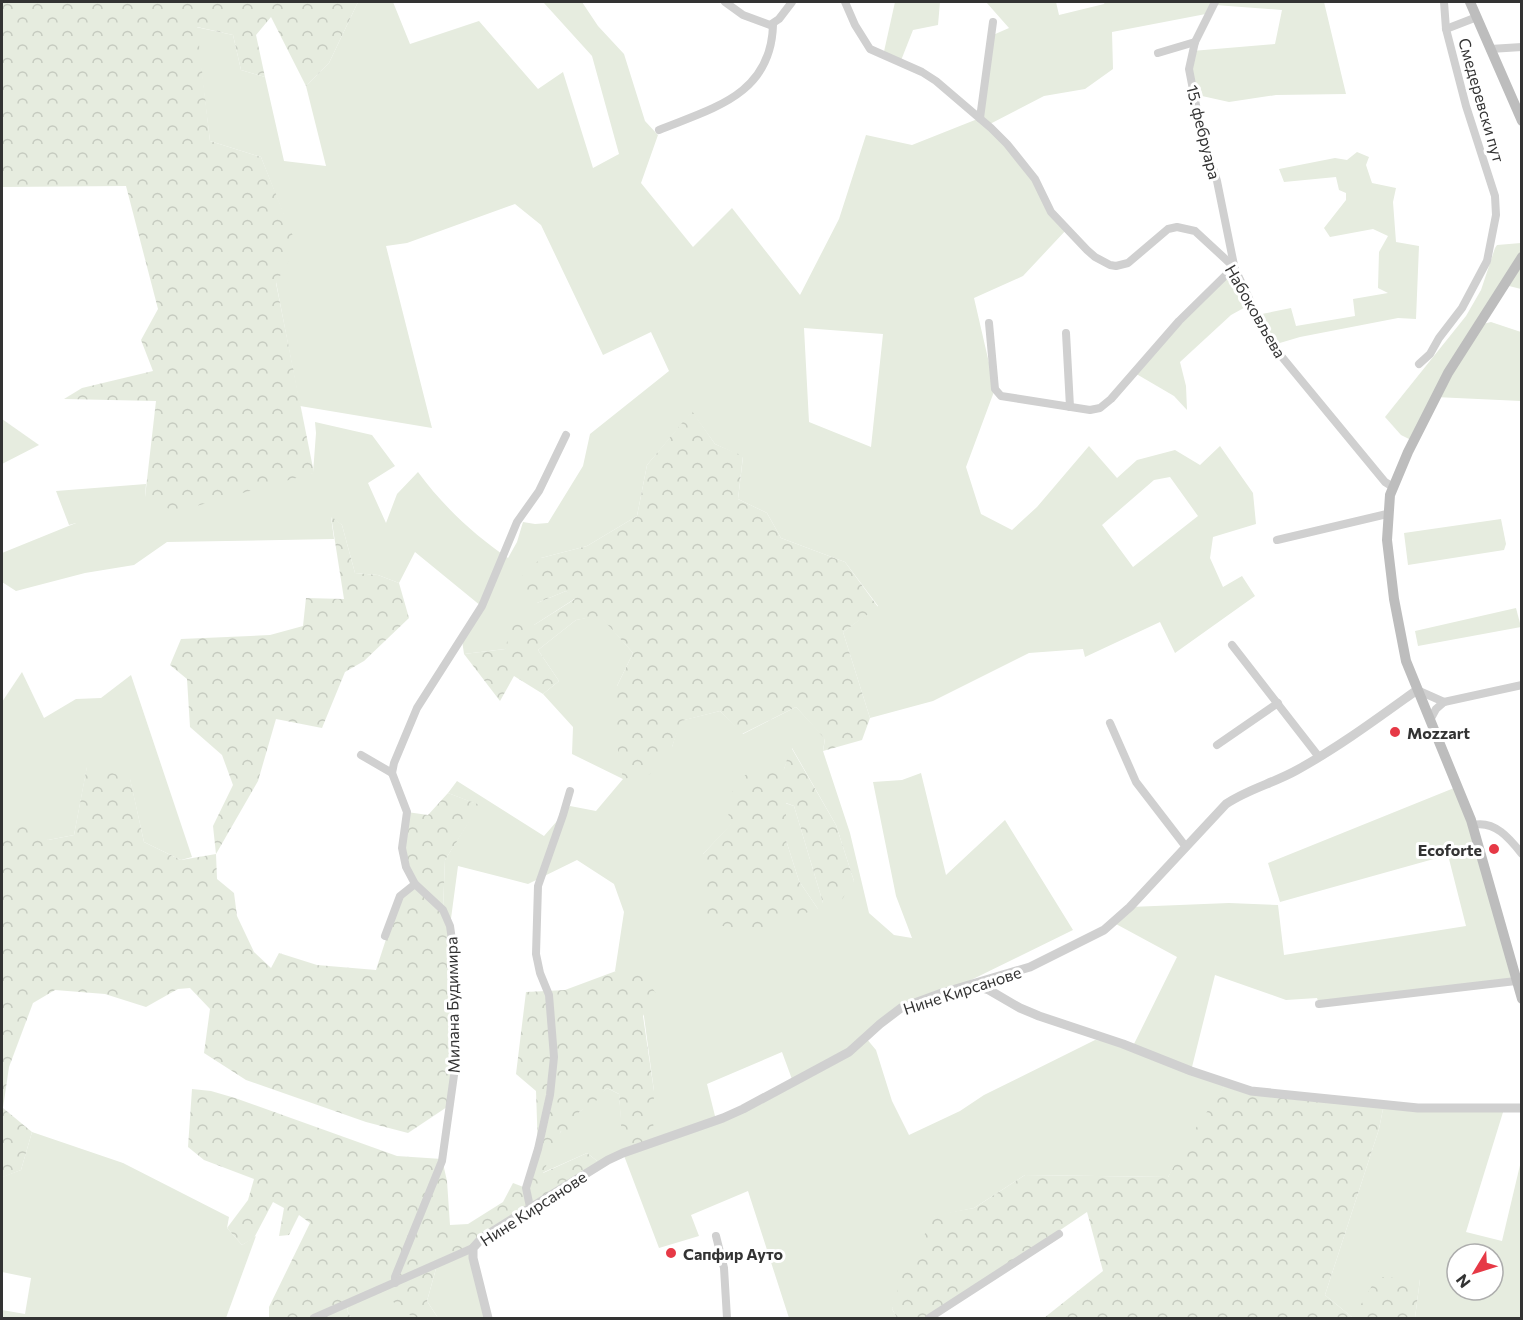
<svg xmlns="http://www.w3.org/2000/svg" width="1523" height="1320" font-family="Commissioner,sans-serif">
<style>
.green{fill:#e6ecdf;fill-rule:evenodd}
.forest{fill:url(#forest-crowns)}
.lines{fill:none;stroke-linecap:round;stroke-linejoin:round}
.minor{stroke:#d0d0d0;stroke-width:8}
.tertiary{stroke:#d0d0d0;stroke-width:9}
.secondary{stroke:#bdbdbd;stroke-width:10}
.poi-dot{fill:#e63946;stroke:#fff;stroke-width:2}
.labels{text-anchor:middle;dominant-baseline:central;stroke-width:6;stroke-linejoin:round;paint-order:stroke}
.street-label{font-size:16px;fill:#333;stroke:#fff}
.poi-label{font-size:16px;font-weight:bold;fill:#333;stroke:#fff;text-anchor:start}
</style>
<defs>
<pattern id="forest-crowns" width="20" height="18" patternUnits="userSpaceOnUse" patternTransform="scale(1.5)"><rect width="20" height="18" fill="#e6ecdf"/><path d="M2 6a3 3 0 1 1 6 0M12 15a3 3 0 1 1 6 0" fill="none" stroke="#c6cbc0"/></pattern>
</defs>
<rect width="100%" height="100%" fill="#fff"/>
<g class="green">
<path d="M358 2H393L410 44 479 21 538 89 563 72 593 168 619 154 592 56 544 3 582 2 598 26 624 54 645 121 658 135 641 183 693 247 732 208 800 295 839 219 866 135 912 145 980 118 993 35 1009 28 986 2H1056L1059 15 1104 4 1105 2H1324L1346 94 1276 95 1229 102 1193 94 1192 51 1275 44 1282 10 1215 5 1211 13 1112 32 1113 69 1085 89 1044 96 988 125 1035 179 1051 212 1067 229 1023 276 974 298 995 389 966 467 981 514 1012 530 1037 507 1089 446 1117 478 1137 460 1175 450 1200 465 1220 446 1253 493 1256 524 1213 537 1210 558 1223 587 1242 576 1255 596 1175 653 1160 622 1085 657 1083 649 1029 653 933 701 870 718 843 632 878 606 845 562 781 538 767 513 738 499 743 457 715 444 692 412 647 465 637 516 587 546 541 558 537 603 566 591 576 598 534 625 505 649 464 654 462 640 481 606 415 552 399 583 378 575 355 573 342 525 331 517 334 539 167 542 134 565 85 573 16 591 2 582V553L76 523 69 525 56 491 146 484 145 497 313 473 316 433 315 422 372 435 395 466 368 483 386 523 397 494 418 472C442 505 474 535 508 558L517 542 523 522 535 524 548 523 583 466 590 434 669 371 651 332 603 355 541 225 515 204 407 243 386 246 432 428 300 406 276 282 296 246 261 157 210 141 196 27 233 35 241 70 265 77 284 161 326 166 306 86 329 63ZM804 328 883 334 871 447 809 422ZM1170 477 1198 516 1133 567 1102 525 1154 480Z"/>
<polygon points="895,2 940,2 938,25 913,30 900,63 883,56"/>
<polygon points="1357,152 1369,157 1366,165 1372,183 1396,188 1393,202 1396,242 1419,246 1416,319 1398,318 1300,337 1273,345 1257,315 1291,308 1296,326 1355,316 1353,299 1388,293 1378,288 1379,252 1388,236 1373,229 1330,237 1324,228 1346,200 1346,193 1339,190 1336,177 1284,182 1279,169 1335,158 1347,160"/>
<polygon points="1521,243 1521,289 1505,285 1479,325 1491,322 1521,332 1521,401 1435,397 1413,441 1401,435 1385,417 1466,316 1481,290 1495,248 1497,245"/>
<polygon points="1234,267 1251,304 1231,315 1180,362 1186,386 1187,410 1174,396 1133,372"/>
<polygon points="2,419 39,445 2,464"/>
<polygon points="1501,519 1506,544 1504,550 1408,565 1404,533"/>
<polygon points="1516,608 1521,627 1418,646 1415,631"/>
<path d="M600 615 633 653 617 686 672 747 680 721 720 711 743 734 796 707 825 738 823 751 850 833 869 913 894 935 912 938 896 896 873 782 902 780 921 773 946 875 1005 820 1073 930 928 1001 901 1008 866 1038 876 1050 892 1101 909 1135 960 1111 984 1095 1095 1040 1134 1044 1177 957 1116 924 1130 907 1229 903 1278 905 1284 955 1466 926 1448 855 1280 902 1268 863 1459 786 1516 981 1319 1004 1317 998 1286 1000 1215 975 1191 1071 1226 1084 1168 1177 1025 1175 974 1208 935 1216 892 1309 897 1318H789L748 1191 691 1215 699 1236 659 1248 623 1153 601 1164 587 1153 542 1173C548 1160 553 1142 562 1130 574 1113 593 1103 607 1088L619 1094 621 1118 654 1091 638 972 615 971 624 912 614 884 577 860 528 884 458 866 450 926 443 910 445 860 479 805 448 793 457 781 544 836 570 806 596 811 623 779 572 754 573 727 543 694 559 681 538 650 576 620ZM792 748 836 825 854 881 823 903 794 806 785 803 786 840 799 881 818 909 703 854 784 769ZM782 1052 793 1082 716 1120 707 1084Z"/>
<polygon points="22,672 44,718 76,699 101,698 131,675 192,857 181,860 144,842 130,779 87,767 74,835 48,840 2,828 2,702"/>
<path d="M1384 1104 1504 1109 1466 1232 1502 1241 1521 1161V1318H1415L1420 1279 1353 1318 1325 1295 1379 1129ZM1457 1254H1493V1290H1457Z"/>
<polygon points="32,1132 123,1163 229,1217 227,1228 242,1245 256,1236 226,1318 2,1318 2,1310 25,1314 31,1278 2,1272 2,1177 21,1170"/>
<polygon points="473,1248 487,1318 438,1318 427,1301 437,1265"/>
<polygon points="395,1283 414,1318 351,1318 347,1310 350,1303"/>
</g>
<g class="forest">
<polygon points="2,2 358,2 329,63 306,86 271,17 256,35 265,77 241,70 233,35 197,27 210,141 261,157 297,246 276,283 314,473 175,512 145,497 156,401 64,399 82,388 153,371 141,340 158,309 126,186 2,187"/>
<polygon points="692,411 715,444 743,456 738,499 767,513 781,538 845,562 878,607 843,632 870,718 862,740 823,751 825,739 796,707 742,734 720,711 681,721 672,747 650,774 623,779 616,739 617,686 633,653 600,616 576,620 538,650 559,681 543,694 514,676 500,701 464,654 505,649 512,624 534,625 575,599 566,591 537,603 508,590 541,558 587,546 637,516 647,465"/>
<polygon points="331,516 342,525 355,573 378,575 399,583 409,618 364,661 345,672 322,728 276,719 258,781 216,854 217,879 234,893 237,916 254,952 271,968 279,953 317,965 376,970 400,896 415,884 404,857 407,812 428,815 448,793 480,805 445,860 443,910 450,926 455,1068 450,1105 408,1133 366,1122 246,1080 204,1053 210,1009 190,988 178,989 146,1007 105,994 55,990 33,1003 9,1067 3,1108 32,1132 21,1170 3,1177 2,1187 2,828 24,818 48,840 74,835 87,766 130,778 144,842 181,860 216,854 213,826 233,785 222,755 190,727 187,679 170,665 181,639 270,635 303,626 306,598 344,599"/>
<polygon points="791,747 836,825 854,881 839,904 823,903 794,806 786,803 786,840 799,881 818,909 753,930 708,924 703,854 731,824 725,802 745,775 784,769"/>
<polygon points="616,971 638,971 656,993 643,1016 654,1091 653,1143 623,1153 619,1094 607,1088 596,1101 579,1112 577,1130 561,1131 543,1173 587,1153 601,1164 476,1244 437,1265 427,1301 438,1318 414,1318 392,1301 395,1277 383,1287 350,1303 347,1310 351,1318 269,1318 269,1307 310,1223 299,1215 289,1235 279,1236 284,1208 273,1202 254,1238 242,1245 227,1228 248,1200 254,1179 204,1160 188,1147 192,1089 211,1091 235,1098 397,1156 442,1159 447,1181 450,1225 468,1224 503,1202 513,1183 526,1188 538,1150 536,1091 516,1074 526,992 565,990"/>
<polygon points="1226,1084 1384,1104 1379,1129 1325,1295 1353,1318 1377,1277 1420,1279 1415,1318 1044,1318 1103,1271 1087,1212 929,1318 897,1318 892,1309 902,1276 935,1215 974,1208 1025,1175 1168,1177 1189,1138"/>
</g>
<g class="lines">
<g class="minor">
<polyline points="725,2 743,15 770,25 779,19 792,2"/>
<polyline points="845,2 855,25 870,49 922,72 936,81 991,128 1007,144 1035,179 1051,212 1087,250 1095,257 1110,265 1116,266 1128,263 1168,229 1177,227 1195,231 1234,267 1264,330 1277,351 1385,482 1393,487"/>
<polyline points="1215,2 1195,42 1189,69 1201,131 1217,181 1234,265"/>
<polyline points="1446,29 1477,17"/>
<polyline points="1490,49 1522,47"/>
<polyline points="1158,53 1195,42"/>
<polyline points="980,118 993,22"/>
<path d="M659 130C713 108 771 95 773 25"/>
<polyline points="989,323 995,389 1001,396 1090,410 1100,408 1111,399 1179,321 1234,267"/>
<polyline points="1066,333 1070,407"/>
<polyline points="1419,364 1430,354 1439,338 1462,308 1487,261 1496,215 1495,196 1466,106 1446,29 1444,2"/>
<polyline points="1277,540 1387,514"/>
<polyline points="1232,645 1319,757"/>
<polyline points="1417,690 1444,702"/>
<polyline points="1430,720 1436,709 1444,702 1522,685"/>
<polyline points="1110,723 1136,782 1186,847"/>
<polyline points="1217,745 1278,703"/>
<polyline points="361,755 392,773"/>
<path d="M1473 825C1495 820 1510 839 1522 854"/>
<polyline points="385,936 400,896 415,884"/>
<polyline points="1319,1004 1516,981"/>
<polyline points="530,1207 526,1188 538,1149 550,1095 554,1057 549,995 540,973 536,954 538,886 563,815 570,791"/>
<polyline points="716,1236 724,1268 727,1318"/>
<polyline points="395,1283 395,1277 442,1161 455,1068 453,947 450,926 443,910 415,884 406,867 402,848 407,812 392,773 394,763 417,708 482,606 517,522 539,491 566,435"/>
<polyline points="314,1318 473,1248"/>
<polyline points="929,1318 1059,1234"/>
</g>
<g class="tertiary">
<polyline points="971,985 989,990 1020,1008 1039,1016 1123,1044 1191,1071 1251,1091 1418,1108 1522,1108"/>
<path d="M488 1318 473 1258V1248L482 1238 608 1160 623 1153 723 1118 743 1109 849 1052 880 1024 901 1008 942 993 1030 967 1104 930 1130 907 1226 804C1248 789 1274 783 1297 770 1339 747 1378 718 1417 690"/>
</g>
<g class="secondary">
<polyline points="1470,2 1522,121"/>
<polyline points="1522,257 1448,373 1408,452 1390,495 1387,540 1394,599 1406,661 1471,820 1522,999"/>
</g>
</g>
<g class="poi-dot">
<circle cx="1395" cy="732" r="6"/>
<circle cx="1494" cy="849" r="6"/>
<circle cx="671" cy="1253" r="6"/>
</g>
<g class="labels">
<g class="street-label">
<text transform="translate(1482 100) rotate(74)">Смедеревски пут</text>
<text transform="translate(1204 132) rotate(76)">15. фебруара</text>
<text transform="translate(1256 311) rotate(60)">Набоковљева</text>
<text transform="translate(962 990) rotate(-18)">Нине Кирсанове</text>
<text transform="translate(452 1005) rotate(-91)">Милана Будимира</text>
<text transform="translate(533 1208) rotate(-33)">Нине Кирсанове</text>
</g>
<g class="poi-label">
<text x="1407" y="732">Mozzart</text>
<text x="1482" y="849" text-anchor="end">Ecoforte</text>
<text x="683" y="1253">Сапфир Ауто</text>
</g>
</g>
<rect width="1523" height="1320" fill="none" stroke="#333333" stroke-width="6"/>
<g transform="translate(1475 1272) rotate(232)"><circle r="28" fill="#ffffff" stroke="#adadad" stroke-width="1.5"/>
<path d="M0-4.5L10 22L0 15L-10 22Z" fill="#e63946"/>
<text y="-9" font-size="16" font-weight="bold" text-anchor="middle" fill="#333333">N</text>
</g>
</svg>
